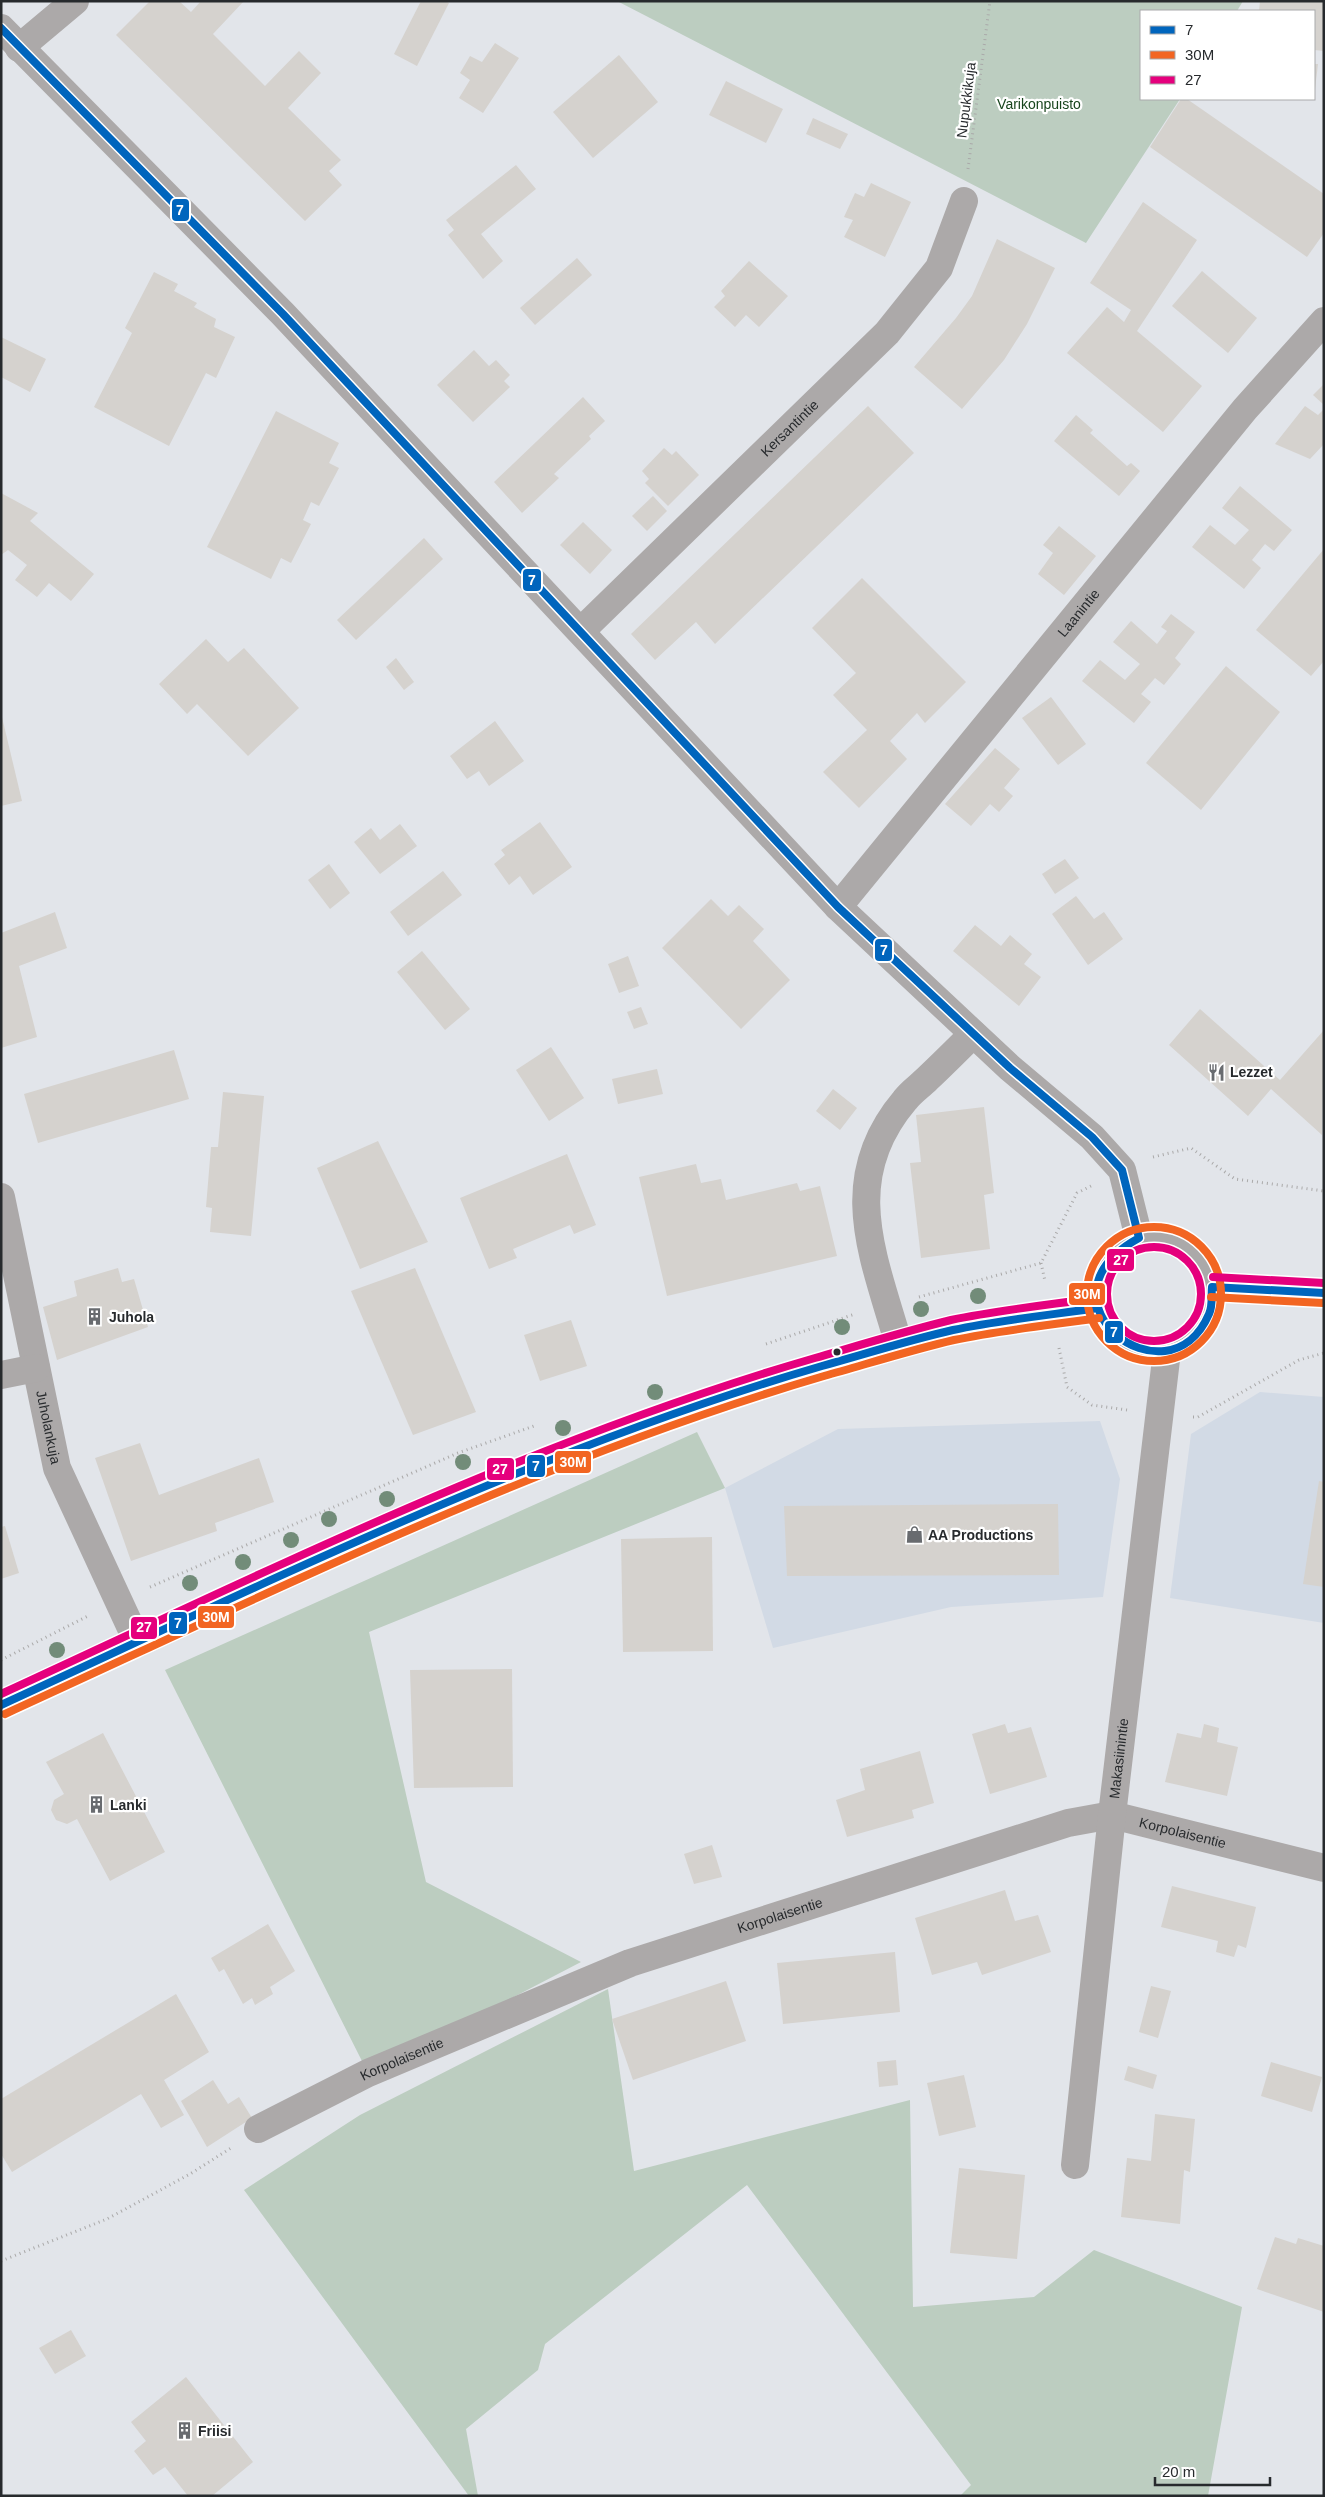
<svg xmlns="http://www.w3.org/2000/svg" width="1325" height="2497" font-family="Helvetica,sans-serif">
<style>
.built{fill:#d2dae5}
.green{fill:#bccdc0}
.building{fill:#d5d2ce}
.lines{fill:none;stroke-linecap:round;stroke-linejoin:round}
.path{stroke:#aaa9a9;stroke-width:3;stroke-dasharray:1 4;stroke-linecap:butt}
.minor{stroke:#aca9a9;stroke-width:28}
.secondary{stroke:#aba9a9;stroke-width:28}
.bus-1-casing{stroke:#fff;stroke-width:11}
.bus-2-casing{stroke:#fff;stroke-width:11}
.bus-3-casing{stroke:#fff;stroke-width:11}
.bus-1{stroke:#0065bd;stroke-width:8}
.bus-2{stroke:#f26522;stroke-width:8}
.bus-3{stroke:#e5007d;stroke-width:8}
.tree{fill:#728c79}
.bus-dot{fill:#272a2d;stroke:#fff;stroke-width:2}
.labels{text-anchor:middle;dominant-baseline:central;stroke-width:4.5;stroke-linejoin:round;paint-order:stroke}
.street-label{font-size:14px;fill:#272a2d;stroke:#fff}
.park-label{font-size:14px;fill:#17441c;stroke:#fff}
.poi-label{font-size:14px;font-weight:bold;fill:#272a2d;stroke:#fff;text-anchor:start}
.line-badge{stroke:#fff;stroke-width:2}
.badge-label{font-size:14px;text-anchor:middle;font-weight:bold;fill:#fff}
</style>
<rect width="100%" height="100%" fill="#e2e5ea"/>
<g class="built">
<polygon points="1260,1392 1324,1397 1324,1623 1170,1598 1191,1434"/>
<polygon points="1100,1421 1120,1479 1103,1597 951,1607 773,1648 725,1488 838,1429"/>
</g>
<g class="green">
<polygon points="617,1 1243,1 1237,11 1141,11 1141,99 1180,99 1086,243"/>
<polygon points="697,1432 725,1488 369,1632 426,1882 581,1962 368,2073 165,1670"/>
<polygon points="608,1989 634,2171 910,2100 913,2307 1034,2297 1094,2250 1242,2307 1208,2496 960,2496 971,2485 747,2185 545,2344 538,2370 466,2429 478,2496 469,2496 244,2190 360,2115"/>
</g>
<g class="building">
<polygon points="150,1 179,1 191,12 201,1 244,1 213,34 265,86 299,51 321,73 288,108 341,160 329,171 342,185 305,221 116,35"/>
<polygon points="421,1 445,1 449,3 417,66 394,54"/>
<polygon points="1260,1 1324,1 1324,51 1314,50 1314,11 1259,11"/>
<polygon points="495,43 519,58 483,113 459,98 470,80 460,73 470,56 482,62"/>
<polygon points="619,55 658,102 593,158 553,112"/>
<polygon points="1314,64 1318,64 1315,89 1314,89"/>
<polygon points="726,81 783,109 766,143 709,115"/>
<polygon points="1181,99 1187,99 1324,194 1324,233 1307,257 1150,147"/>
<polygon points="813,118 848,134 840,149 806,134"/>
<polygon points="516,165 536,189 481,234 503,261 483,279 448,235 454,230 446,220"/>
<polygon points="871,183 911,202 885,257 844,237 853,220 844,217 855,193 864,197"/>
<polygon points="1143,202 1197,240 1137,331 1202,386 1163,432 1067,353 1107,307 1124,322 1131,310 1090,283"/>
<polygon points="997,239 1055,268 1027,324 1004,360 962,409 914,367 956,318 972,296"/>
<polygon points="577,258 592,275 535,325 520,308"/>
<polygon points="749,261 788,296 759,327 746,315 735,327 714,307 725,296 721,291"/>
<polygon points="1202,271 1257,318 1228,353 1172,306"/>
<polygon points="154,272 178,284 174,291 197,303 194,307 216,319 214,327 235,337 216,378 206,373 169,446 94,407 132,333 125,328"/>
<polygon points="1,337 46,359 30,392 1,377"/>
<polygon points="474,350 489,366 496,360 510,375 504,381 510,387 473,422 437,385"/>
<polygon points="1324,384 1324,405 1313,395"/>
<polygon points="583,397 605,421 589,436 591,439 554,474 559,478 522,513 494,482"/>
<polygon points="868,406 914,453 715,644 696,622 655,660 631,634"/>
<polygon points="1305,406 1318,415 1324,409 1324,444 1310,459 1275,444"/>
<polygon points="276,411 339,443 329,463 339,468 319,506 311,502 303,520 311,524 291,563 281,558 271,579 207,547"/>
<polygon points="1076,415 1093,430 1090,433 1127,466 1131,463 1140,471 1119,496 1054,441"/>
<polygon points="664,448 672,455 676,451 699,475 668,506 645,483 649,479 642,471"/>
<polygon points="1240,486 1292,530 1274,551 1265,544 1252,560 1261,568 1244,589 1192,547 1210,525 1235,545 1249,530 1222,508"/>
<polygon points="1,493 38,513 30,521 94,574 71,601 49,583 37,597 15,580 27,565 8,550 1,555"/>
<polygon points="653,496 667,511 647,531 632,516"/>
<polygon points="583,522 612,550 590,574 560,545"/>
<polygon points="1059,526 1096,556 1064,595 1038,574 1053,553 1043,545"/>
<polygon points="424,538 443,559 356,640 337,620"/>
<polygon points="1324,549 1324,661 1311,676 1256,630"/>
<polygon points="862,578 966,682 925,723 917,713 890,741 907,759 859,808 823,772 867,730 833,695 856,673 812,628"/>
<polygon points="1171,614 1195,632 1175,658 1181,664 1164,685 1155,678 1141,694 1151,702 1134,723 1082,681 1100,660 1125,680 1140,664 1113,642 1131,621 1157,644 1167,631 1161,627"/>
<polygon points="206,639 228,662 244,648 299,708 248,756 197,704 187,714 159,684"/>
<polygon points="396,658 414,682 404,690 386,667"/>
<polygon points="1226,666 1280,712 1201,810 1146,763"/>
<polygon points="1051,697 1086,744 1058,765 1022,718"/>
<polygon points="1,713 22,801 1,806"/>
<polygon points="495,721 524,761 489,786 479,771 467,779 450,756"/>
<polygon points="995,748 1020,769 1004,788 1013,796 999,812 990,804 971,826 945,804"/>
<polygon points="540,822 572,867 533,895 520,876 509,885 494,864 505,855 501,850"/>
<polygon points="400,824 417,846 380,874 354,842 371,828 380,840"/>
<polygon points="1065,859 1079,878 1055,894 1042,874"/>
<polygon points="329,864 350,893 330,909 308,880"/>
<polygon points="443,871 462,895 408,936 390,912"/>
<polygon points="1076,896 1094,919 1104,912 1123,939 1088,965 1052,914"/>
<polygon points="711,899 728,916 739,905 764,929 753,941 790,980 741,1029 662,948"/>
<polygon points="55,912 67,948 19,966 37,1037 1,1048 1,933"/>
<polygon points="975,925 1001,946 1010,935 1032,954 1024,964 1041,977 1019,1006 953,951"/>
<polygon points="422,951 470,1009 445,1030 397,972"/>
<polygon points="628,956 639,986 619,993 608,964"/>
<polygon points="641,1007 648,1024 634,1029 627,1012"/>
<polygon points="1200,1009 1280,1080 1324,1030 1322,1135 1271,1089 1248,1116 1169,1045"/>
<polygon points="551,1047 584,1098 549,1121 516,1070"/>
<polygon points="174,1050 189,1099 38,1143 24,1094"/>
<polygon points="657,1069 663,1094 618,1104 612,1079"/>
<polygon points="833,1089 857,1108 840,1130 816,1111"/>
<polygon points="223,1092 264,1096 251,1236 210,1232 212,1208 206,1207 211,1147 218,1147"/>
<polygon points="984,1107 994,1193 984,1195 990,1249 921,1258 910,1163 921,1162 916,1115"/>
<polygon points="378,1141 428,1242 360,1269 317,1168"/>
<polygon points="567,1154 596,1225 574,1234 570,1225 513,1249 517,1258 489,1269 460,1198"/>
<polygon points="696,1164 701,1183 721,1179 726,1200 797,1183 800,1191 820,1186 837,1256 667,1296 639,1177"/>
<polygon points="118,1268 122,1282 134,1279 148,1327 57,1360 43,1307 77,1296 74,1281"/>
<polygon points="415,1268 476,1412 413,1435 351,1291"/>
<polygon points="571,1320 587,1366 540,1381 524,1335"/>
<polygon points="140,1443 159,1495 259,1458 274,1502 215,1523 217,1531 131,1561 95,1458"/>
<polygon points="1319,1481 1324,1482 1324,1587 1303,1584"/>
<polygon points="1058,1504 1059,1575 787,1576 784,1506"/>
<polygon points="5,1526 19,1573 1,1579 1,1527"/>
<polygon points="712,1537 713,1651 623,1652 621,1539"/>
<polygon points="512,1669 513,1787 414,1788 410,1670"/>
<polygon points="1005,1724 1008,1733 1031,1727 1047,1777 990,1794 972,1734"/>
<polygon points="1204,1724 1219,1728 1217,1742 1238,1747 1227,1796 1165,1782 1177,1733 1201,1738"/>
<polygon points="103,1733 165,1852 110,1881 77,1819 67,1824 56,1820 51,1810 54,1800 64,1794 46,1762"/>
<polygon points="920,1751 934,1803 912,1810 914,1818 847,1837 836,1800 865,1790 860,1769"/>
<polygon points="712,1845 722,1877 694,1884 684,1854"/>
<polygon points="1172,1886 1256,1907 1246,1948 1238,1945 1234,1957 1216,1952 1218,1941 1161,1927"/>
<polygon points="1005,1890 1015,1921 1038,1915 1051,1952 982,1975 977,1962 932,1975 915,1918"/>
<polygon points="268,1924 295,1971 270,1987 273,1994 255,2005 252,1998 243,2004 224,1969 219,1972 211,1958"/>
<polygon points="895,1952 900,2012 783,2024 777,1963"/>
<polygon points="726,1981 746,2041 633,2080 612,2019"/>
<polygon points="1151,1986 1171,1991 1158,2038 1139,2032"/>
<polygon points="176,1994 209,2052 164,2080 184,2115 161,2128 141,2094 12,2172 1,2154 1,2099"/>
<polygon points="896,2060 898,2085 879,2087 877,2062"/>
<polygon points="1271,2062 1322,2077 1312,2112 1261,2096"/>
<polygon points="1128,2066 1157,2075 1153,2089 1124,2080"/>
<polygon points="964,2075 976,2127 939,2136 927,2083"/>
<polygon points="213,2080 228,2104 239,2097 252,2118 207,2147 181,2101"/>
<polygon points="1155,2114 1195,2119 1190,2172 1184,2170 1180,2224 1121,2217 1127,2158 1151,2161"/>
<polygon points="959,2168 1025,2175 1017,2259 950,2253"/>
<polygon points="1275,2237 1296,2244 1298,2238 1324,2246 1324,2312 1257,2289"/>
<polygon points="71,2330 86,2356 55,2374 39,2348"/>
<polygon points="186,2377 253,2462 212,2496 188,2496 165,2467 153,2475 134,2451 146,2441 131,2422"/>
</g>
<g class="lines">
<g class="path">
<polyline points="968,169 990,1"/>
<polyline points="1153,1157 1191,1148 1235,1179 1324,1191"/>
<polyline points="1041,1263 1045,1281"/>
<polyline points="919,1297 1041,1263 1077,1193 1091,1186"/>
<polyline points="766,1344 855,1314"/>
<polyline points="1059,1348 1067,1387 1092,1405 1127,1410"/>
<polyline points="1193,1417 1198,1417 1299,1360 1324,1353"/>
<polyline points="150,1587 458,1453 534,1426"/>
<polyline points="1,1660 88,1616"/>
<polyline points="1,2261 107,2219 190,2174 231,2148"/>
</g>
<g class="minor">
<polyline points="1,28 283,314 838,907 1010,1068 1092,1137 1122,1170 1139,1238"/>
<polyline points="19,48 75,1"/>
<path id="s1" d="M581 631 887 333 939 268 964 201"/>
<path id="s2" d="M838 907 1245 409 1324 321"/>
<path id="s3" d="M1 1197 57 1468 138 1643"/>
<path d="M899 1345C874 1257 837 1180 905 1100 911 1092 920 1086 927 1079 943 1064 958 1049 973 1034"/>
<polyline points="1,1375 36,1368"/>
<path id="s4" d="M258 2129 368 2073 630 1963 1068 1823 1112 1815 1324 1868"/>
<path id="s5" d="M1075 2165 1112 1815 1167 1351"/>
</g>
<g class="secondary">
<circle cx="1154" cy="1294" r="57"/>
<polyline points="1212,1287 1324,1293"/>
<path d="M1 1705C283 1577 561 1434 861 1355 895 1346 929 1335 964 1328 1008 1319 1053 1315 1098 1308"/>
</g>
<defs>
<g id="bus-1">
<path d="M1 28 283 314 838 907 1010 1068 1092 1137 1122 1170 1139 1238C1026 1300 1168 1409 1209 1314 1213 1306 1211 1295 1212 1287L1324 1293"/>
<path d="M1 1705C270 1581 537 1449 822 1366 865 1354 909 1340 953 1330 1000 1320 1050 1315 1098 1308"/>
</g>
<g id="bus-2">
<circle cx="1154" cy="1294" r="67"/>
<polyline points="1211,1297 1323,1303"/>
<path d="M5 1714C274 1591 540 1459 824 1376 867 1364 911 1350 954 1340 1002 1330 1051 1325 1099 1318"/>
</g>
<g id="bus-3">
<circle cx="1154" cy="1294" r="47"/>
<polyline points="1213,1277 1324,1283"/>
<path d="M1 1694C268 1571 532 1440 815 1358 860 1345 906 1331 951 1320 999 1310 1048 1305 1097 1298"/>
</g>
</defs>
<use href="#bus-1" class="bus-1-casing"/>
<use href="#bus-2" class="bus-2-casing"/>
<use href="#bus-3" class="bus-3-casing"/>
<use href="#bus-1" class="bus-1"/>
<use href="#bus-2" class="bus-2"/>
<use href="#bus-3" class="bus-3"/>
</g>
<g class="tree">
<circle cx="978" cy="1296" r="8"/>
<circle cx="921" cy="1309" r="8"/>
<circle cx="842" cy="1327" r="8"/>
<circle cx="655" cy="1392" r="8"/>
<circle cx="563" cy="1428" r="8"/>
<circle cx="463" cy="1462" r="8"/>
<circle cx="387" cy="1499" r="8"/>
<circle cx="329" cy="1519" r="8"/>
<circle cx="291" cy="1540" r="8"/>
<circle cx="243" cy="1562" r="8"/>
<circle cx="190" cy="1583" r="8"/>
<circle cx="57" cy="1650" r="8"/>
</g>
<defs>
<symbol id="restaurant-bare" viewBox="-9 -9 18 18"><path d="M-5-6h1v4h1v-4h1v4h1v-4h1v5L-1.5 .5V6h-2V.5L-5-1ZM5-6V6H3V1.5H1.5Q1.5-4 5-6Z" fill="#686b6f" stroke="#fff" stroke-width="2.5" paint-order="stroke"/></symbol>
<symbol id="building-bare" viewBox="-9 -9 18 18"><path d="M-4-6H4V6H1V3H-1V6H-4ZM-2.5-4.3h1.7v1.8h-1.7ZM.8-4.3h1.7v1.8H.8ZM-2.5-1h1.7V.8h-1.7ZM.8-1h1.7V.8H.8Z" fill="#686b6f" stroke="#fff" stroke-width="2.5" paint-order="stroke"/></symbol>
<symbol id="shop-bare" viewBox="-9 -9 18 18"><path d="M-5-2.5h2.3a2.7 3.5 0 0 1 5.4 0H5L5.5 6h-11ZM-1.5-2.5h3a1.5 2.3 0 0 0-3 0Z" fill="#686b6f" stroke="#fff" stroke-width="2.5" paint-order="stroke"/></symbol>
</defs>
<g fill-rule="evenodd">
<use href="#restaurant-bare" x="1204" y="1060" width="25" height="25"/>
<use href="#building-bare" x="82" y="1304" width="25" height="25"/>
<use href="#shop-bare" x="902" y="1522" width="25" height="25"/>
<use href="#building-bare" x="84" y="1792" width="25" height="25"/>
<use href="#building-bare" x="172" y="2418" width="25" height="25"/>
</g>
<circle class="bus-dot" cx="837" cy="1352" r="4.5"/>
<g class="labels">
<g class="street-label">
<text transform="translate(966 100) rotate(-83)">Nupukkikuja</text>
<text stroke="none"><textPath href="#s1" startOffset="291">Kersantintie</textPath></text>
<text stroke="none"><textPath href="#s2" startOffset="380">Laanintie</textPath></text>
<text stroke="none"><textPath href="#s3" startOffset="235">Juholankuja</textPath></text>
<text stroke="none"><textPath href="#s5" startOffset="409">Makasiinintie</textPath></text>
<text stroke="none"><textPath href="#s4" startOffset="985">Korpolaisentie</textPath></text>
<text stroke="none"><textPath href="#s4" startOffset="565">Korpolaisentie</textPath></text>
<text stroke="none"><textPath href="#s4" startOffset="160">Korpolaisentie</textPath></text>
</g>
<g class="park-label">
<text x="1039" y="104">Varikonpuisto</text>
</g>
<g class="poi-label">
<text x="1230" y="1072">Lezzet</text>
<text x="109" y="1317">Juhola</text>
<text x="928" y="1535">AA Productions</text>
<text x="110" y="1805">Lanki</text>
<text x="198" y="2431">Friisi</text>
</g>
</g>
<g class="line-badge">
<rect x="171" y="198" width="19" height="24" rx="5" fill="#0065bd"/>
<rect x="522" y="568" width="20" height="24" rx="5" fill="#0065bd"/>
<rect x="874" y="938" width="19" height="24" rx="5" fill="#0065bd"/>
<rect x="1106" y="1248" width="29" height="24" rx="5" fill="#e5007d"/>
<rect x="1068" y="1282" width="38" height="24" rx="5" fill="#f26522"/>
<rect x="1104" y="1320" width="20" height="24" rx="5" fill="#0065bd"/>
<rect x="554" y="1450" width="38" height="24" rx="5" fill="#f26522"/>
<rect x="526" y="1454" width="20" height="24" rx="5" fill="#0065bd"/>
<rect x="486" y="1457" width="29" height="24" rx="5" fill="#e5007d"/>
<rect x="197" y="1605" width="38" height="24" rx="5" fill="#f26522"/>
<rect x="168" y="1611" width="20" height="24" rx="5" fill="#0065bd"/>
<rect x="130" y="1616" width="28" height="24" rx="5" fill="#e5007d"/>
</g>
<g class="badge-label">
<text x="180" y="215">7</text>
<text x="532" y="585">7</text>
<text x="884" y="955">7</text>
<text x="1121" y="1265">27</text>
<text x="1087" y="1299">30M</text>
<text x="1114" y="1337">7</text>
<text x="573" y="1467">30M</text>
<text x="536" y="1471">7</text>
<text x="500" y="1474">27</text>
<text x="216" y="1622">30M</text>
<text x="178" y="1628">7</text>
<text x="144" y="1632">27</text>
</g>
<rect width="1325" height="2497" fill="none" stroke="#272a2d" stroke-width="5"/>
<rect x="1140" y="10" width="175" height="90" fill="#ffffff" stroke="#a9aaab"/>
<rect x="1150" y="26" width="25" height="8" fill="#0065bd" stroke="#a9aaab"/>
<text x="1185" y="35" font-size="15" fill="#272a2d">7</text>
<rect x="1150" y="51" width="25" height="8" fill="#f26522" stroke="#a9aaab"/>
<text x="1185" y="60" font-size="15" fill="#272a2d">30M</text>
<rect x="1150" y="76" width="25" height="8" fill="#e5007d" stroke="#a9aaab"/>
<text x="1185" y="85" font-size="15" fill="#272a2d">27</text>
<path d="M1155 2477v8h115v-8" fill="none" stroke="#272a2d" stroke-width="2.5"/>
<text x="1162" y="2477" font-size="15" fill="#272a2d" stroke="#ffffff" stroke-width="4" paint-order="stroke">20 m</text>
</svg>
